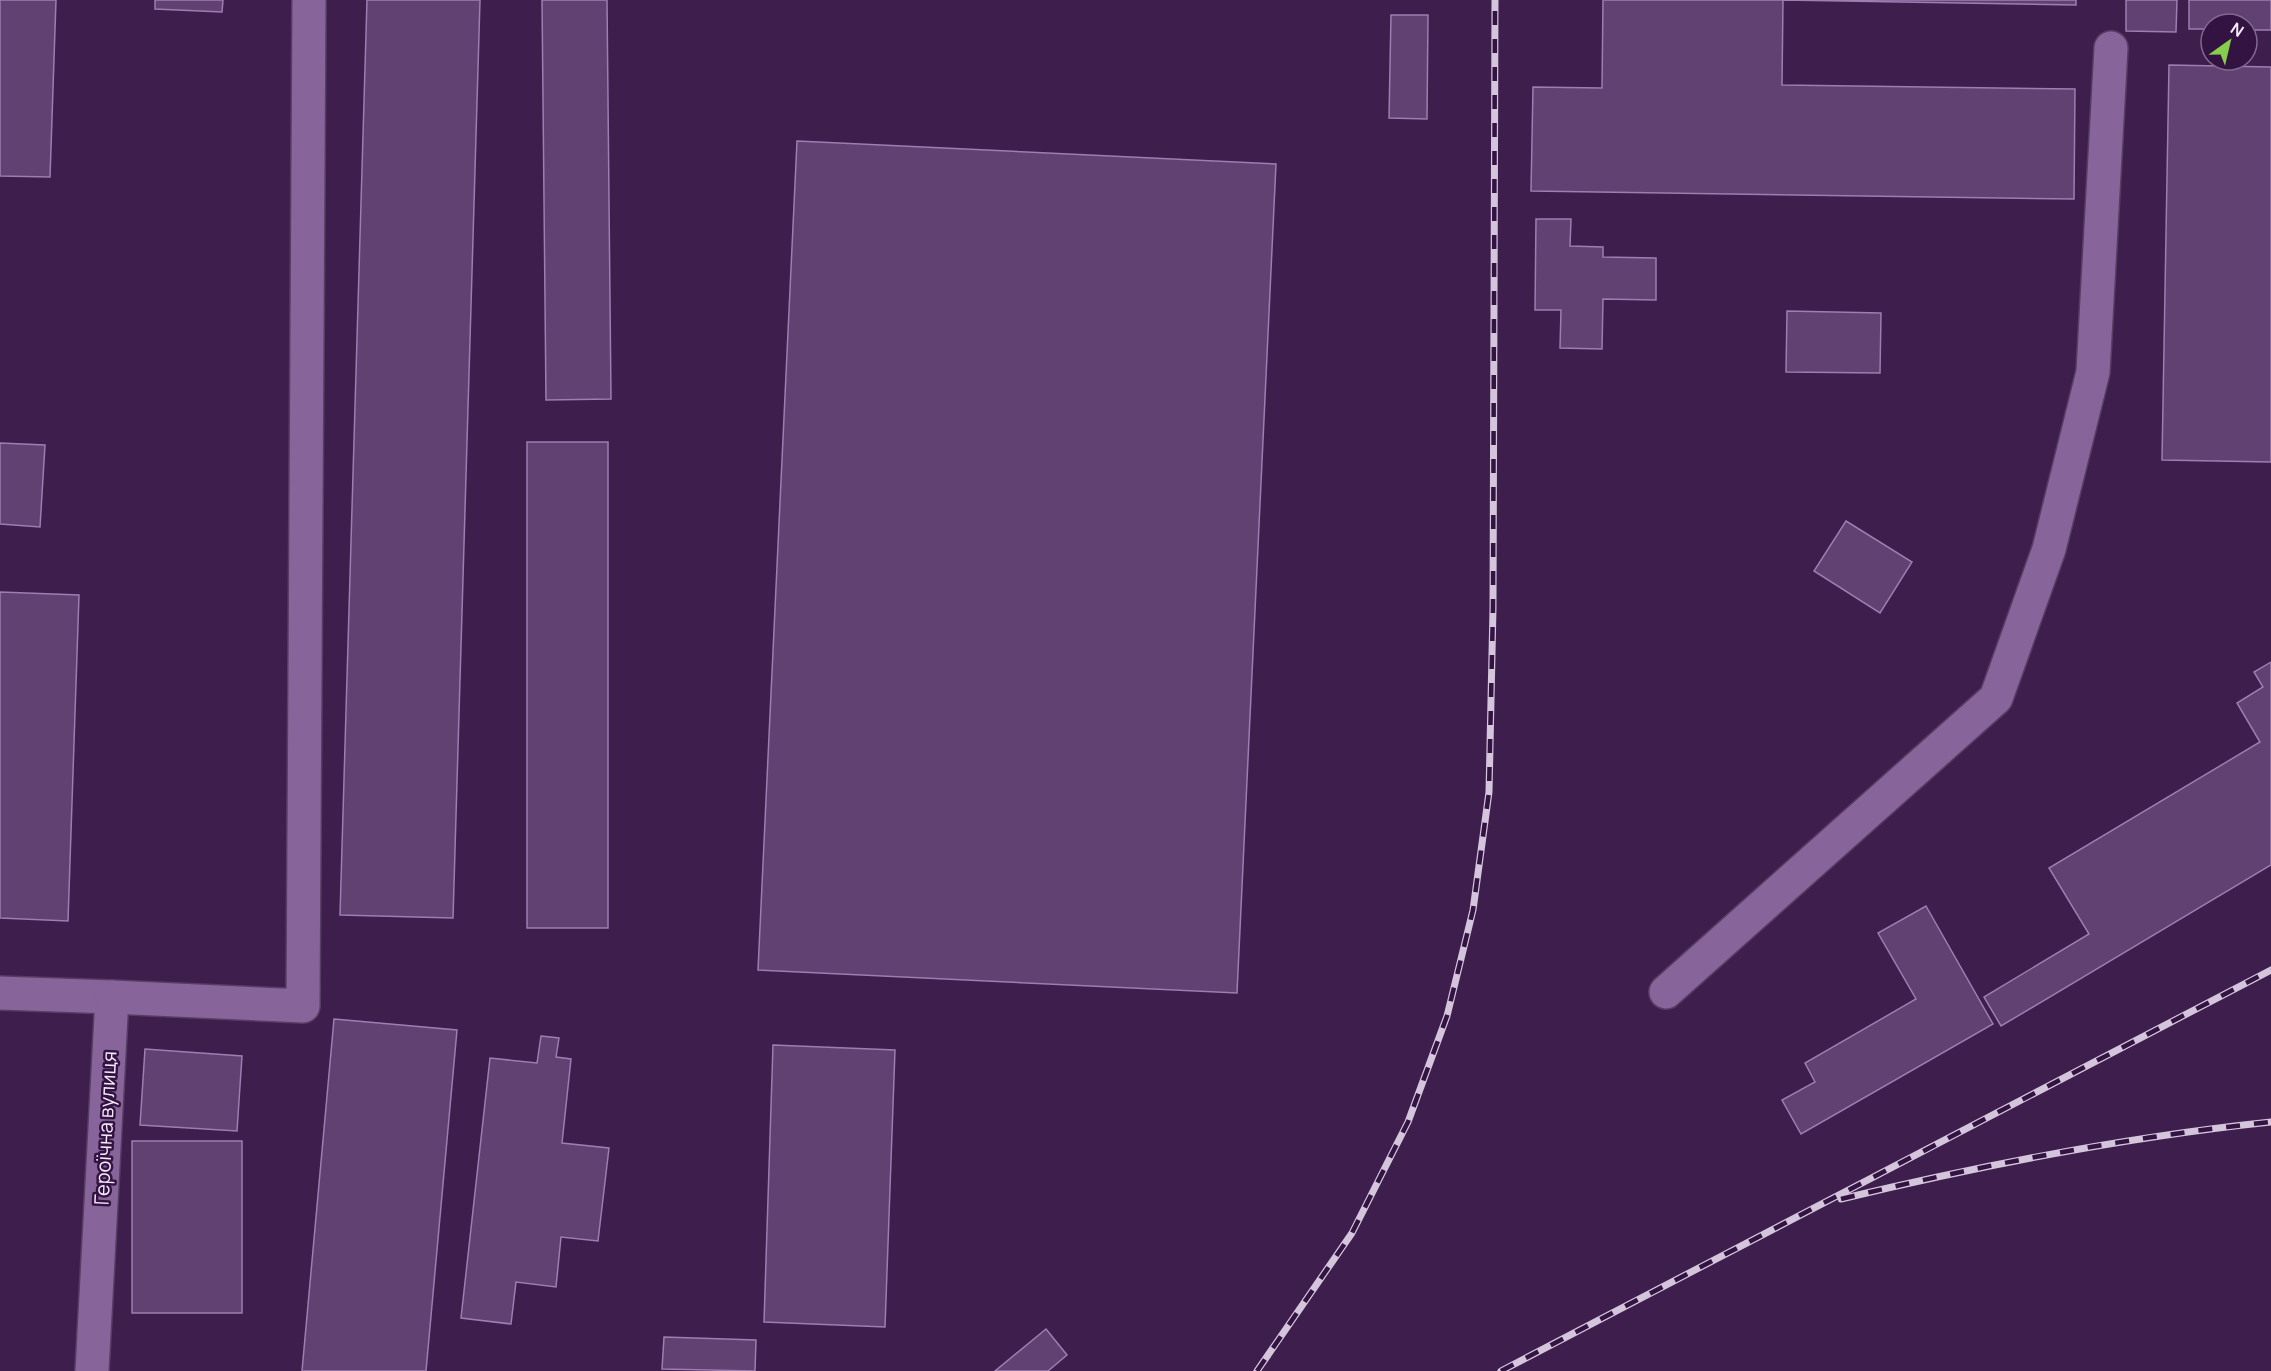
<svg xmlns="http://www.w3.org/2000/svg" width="2271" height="1371" font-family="Manrope,sans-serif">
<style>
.building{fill:#614072;stroke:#9f7cb2;stroke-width:1.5}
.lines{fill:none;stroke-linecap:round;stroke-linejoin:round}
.minor-casing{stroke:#573c63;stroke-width:36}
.minor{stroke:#876499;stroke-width:33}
.rail-casing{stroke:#d4c5dc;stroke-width:7}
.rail{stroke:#331342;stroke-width:4.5;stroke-dasharray:14;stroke-linecap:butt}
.labels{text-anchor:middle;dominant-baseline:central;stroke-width:5;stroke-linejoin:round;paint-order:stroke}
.street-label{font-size:20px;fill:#f7ecfd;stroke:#331342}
</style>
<rect width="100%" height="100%" fill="#3e1e4d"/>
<g class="building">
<polygon points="0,0 56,0 50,177 0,176"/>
<polygon points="155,0 223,0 222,12 155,9"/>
<polygon points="367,0 480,0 453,918 340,915"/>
<polygon points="542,0 607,0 611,399 546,400"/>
<polygon points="1603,0 2076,0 2076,5 1783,0 1782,85 2075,89 2074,199 1531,191 1533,87 1602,88"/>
<polygon points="2126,0 2177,0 2176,32 2126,31"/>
<polygon points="2189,0 2271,0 2271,30 2247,30 2247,24 2211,24 2211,29 2189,29"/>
<polygon points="1391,15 1428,15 1427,119 1389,118"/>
<polygon points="2169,65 2271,67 2271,462 2162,460"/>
<polygon points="797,141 1276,164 1237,993 758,970"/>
<polygon points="1536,219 1571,219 1570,246 1603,247 1603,257 1656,258 1656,300 1603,299 1602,349 1560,348 1561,310 1535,310"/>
<polygon points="1787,311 1881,313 1880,373 1786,372"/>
<rect x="527" y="442" width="81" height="486"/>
<polygon points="0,443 45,445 40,527 0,524"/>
<polygon points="1846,521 1912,562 1880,613 1814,571"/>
<polygon points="0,592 79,595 68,921 0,918"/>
<polygon points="2271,662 2271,865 2001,1026 1984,997 2089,934 2049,868 2260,742 2237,703 2263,687 2254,672"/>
<polygon points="1926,906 1993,1024 1801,1134 1782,1100 1815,1082 1805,1063 1916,999 1878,933"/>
<polygon points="334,1019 457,1030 426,1371 302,1371"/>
<polygon points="541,1036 559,1038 556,1057 571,1059 562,1143 609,1148 598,1241 561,1237 556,1287 516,1282 511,1324 461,1318 490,1058 537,1063"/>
<polygon points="773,1045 895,1050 885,1327 764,1322"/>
<polygon points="145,1049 242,1056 237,1131 140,1125"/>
<rect x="132" y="1141" width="110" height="172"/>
<polygon points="1046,1329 1067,1355 1048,1371 995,1371"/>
<polygon points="664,1337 756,1340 755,1371 662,1369"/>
</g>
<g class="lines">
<defs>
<g id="minor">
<polyline points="1666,992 1996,698 2049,549 2093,372 2111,48"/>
<polyline points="0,993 112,997 92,1371"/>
<polyline points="112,997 303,1006 309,0"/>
</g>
</defs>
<use href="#minor" class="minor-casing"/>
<use href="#minor" class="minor"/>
<defs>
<g id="rail">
<path d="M1841 1199C1983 1165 2126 1137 2271 1122"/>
<polyline points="1257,1371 1352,1233 1408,1122 1447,1016 1473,910 1489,792 1493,608 1495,0"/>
<polyline points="1501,1371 2271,970"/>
</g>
</defs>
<use href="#rail" class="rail-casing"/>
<use href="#rail" class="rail"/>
</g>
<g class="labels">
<g class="street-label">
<text transform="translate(105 1128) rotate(-87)">Героїчна вулиця</text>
</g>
</g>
<g transform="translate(2229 42) rotate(34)"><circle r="28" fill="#331342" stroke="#816a8d" stroke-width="1.5"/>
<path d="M0-4.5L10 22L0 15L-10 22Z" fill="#87cf4b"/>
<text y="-9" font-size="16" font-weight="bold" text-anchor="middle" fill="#f7ecfd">N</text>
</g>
</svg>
